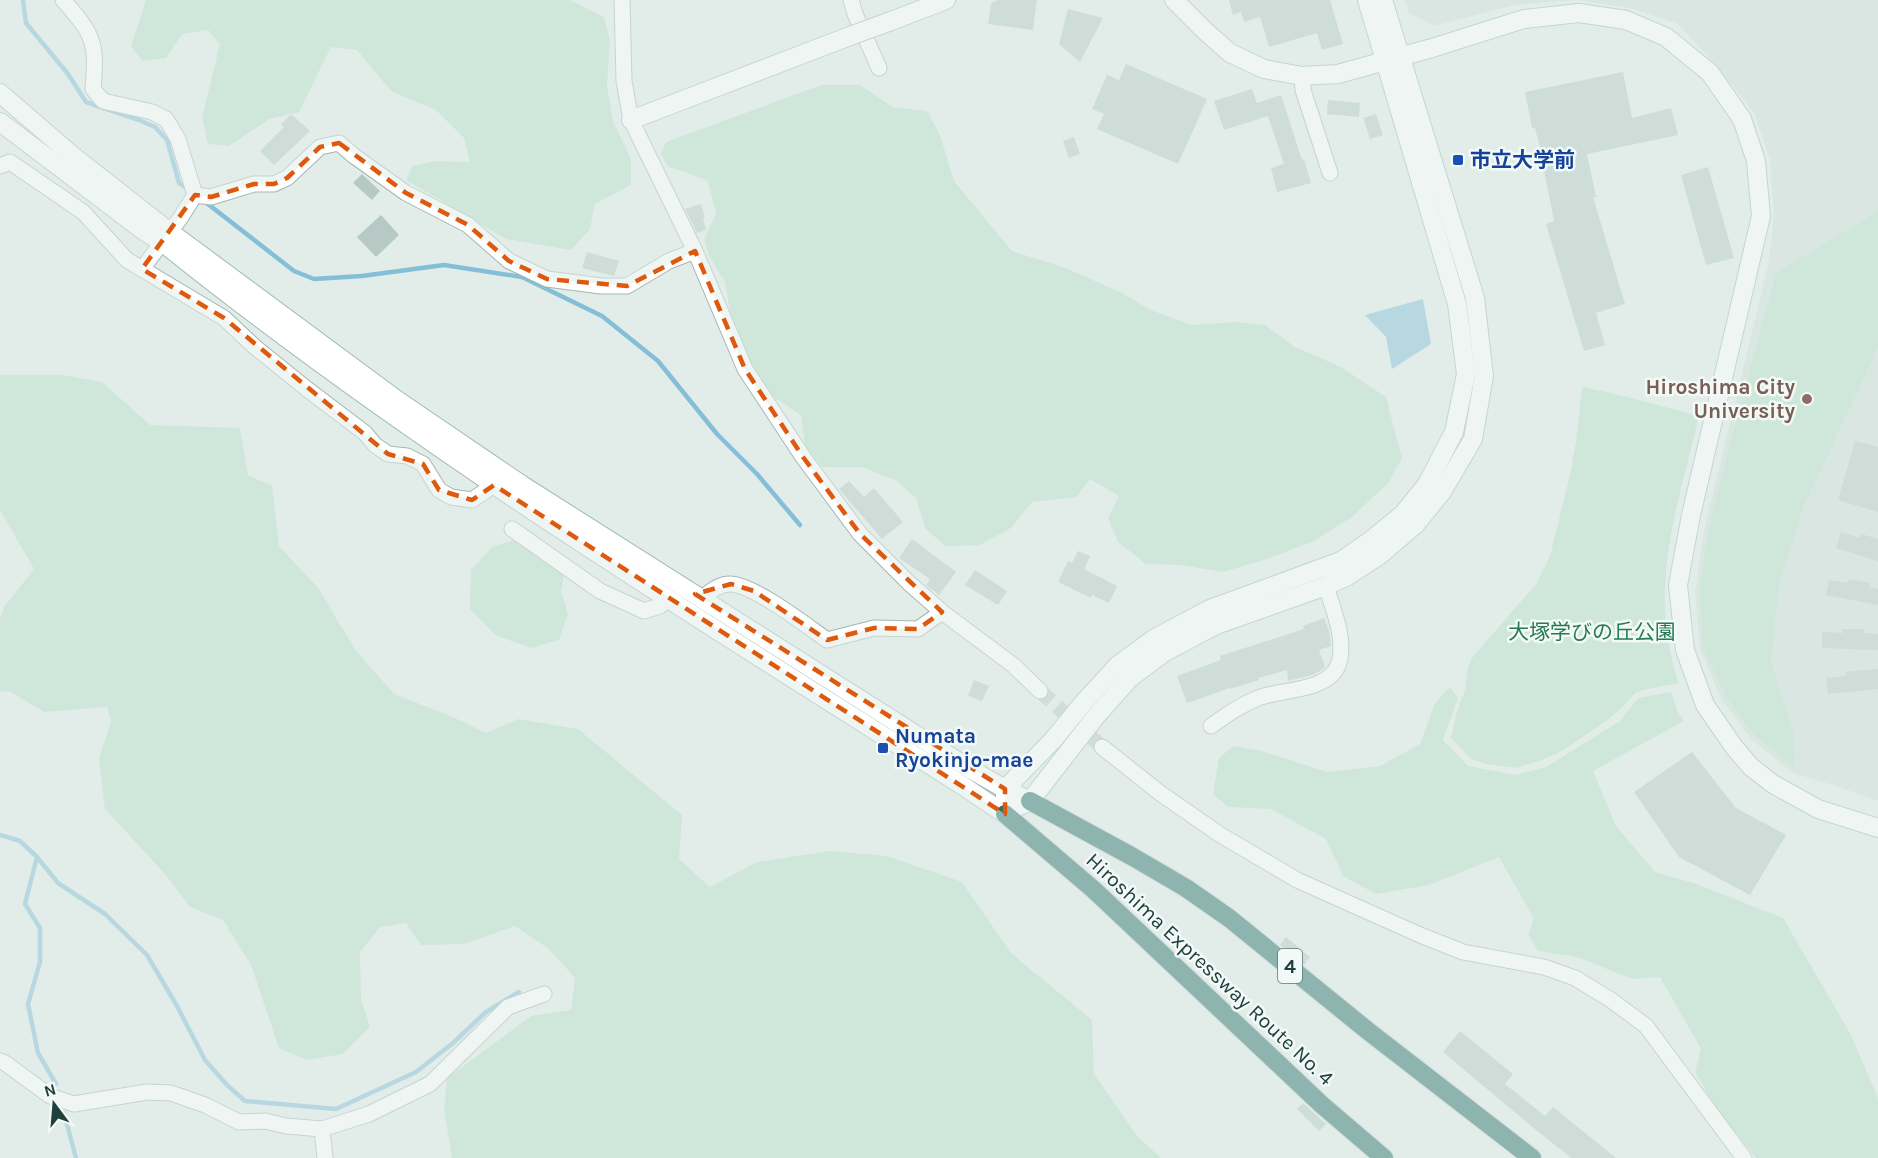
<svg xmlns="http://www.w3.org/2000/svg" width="1878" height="1158" font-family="Karla,'Noto Sans JP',sans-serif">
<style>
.built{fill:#d0ddd9}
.green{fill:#b9e1ca}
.water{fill:#85bed7}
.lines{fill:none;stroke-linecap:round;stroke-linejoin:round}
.stream{stroke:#85bed7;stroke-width:4.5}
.building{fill:#b7c9c4}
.street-tunnel{stroke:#bbcac7;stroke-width:15;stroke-dasharray:15 8;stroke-linecap:butt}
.street-casing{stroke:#a4b6b3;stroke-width:17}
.secondary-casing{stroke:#9fbab5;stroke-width:20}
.highway-casing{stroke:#c1cac9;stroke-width:20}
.street{stroke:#fff;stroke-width:15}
.secondary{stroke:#fff;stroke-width:18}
.highway{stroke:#296f6c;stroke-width:18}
.secondary-bridge-casing{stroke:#9fbab5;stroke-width:20;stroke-linecap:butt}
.secondary-bridge{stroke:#fff;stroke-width:18}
.marked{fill:none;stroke:#de580e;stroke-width:4.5;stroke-dasharray:12 8;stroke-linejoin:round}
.transit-dot{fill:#1a4fb4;stroke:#f3f9f7;stroke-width:2}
.education-dot{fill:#8d6e63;stroke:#f3f9f7;stroke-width:2}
.labels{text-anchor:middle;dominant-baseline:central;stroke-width:5;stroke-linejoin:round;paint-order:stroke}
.shield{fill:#f3f9f7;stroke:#5f7875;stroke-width:1.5}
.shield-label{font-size:20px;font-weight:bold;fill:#20403d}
.transit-label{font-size:21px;font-weight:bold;fill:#164399;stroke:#f3f9f7;text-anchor:start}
.education-label{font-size:21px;font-weight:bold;fill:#785e54;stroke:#f3f9f7;text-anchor:end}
.park-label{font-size:21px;fill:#267b54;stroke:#f3f9f7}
.street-label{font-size:21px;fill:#20403d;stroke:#f3f9f7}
</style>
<rect width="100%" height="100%" fill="#e2edea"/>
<g class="built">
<polygon points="1405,0 1576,0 1514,5 1434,26 1409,13"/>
<polygon points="1576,0 1878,0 1878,801 1836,786 1793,773 1752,740 1722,700 1700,649 1695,593 1704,531 1768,266 1774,217 1770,160 1755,114 1716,65 1678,24 1630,8"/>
</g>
<g class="green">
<polygon points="146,0 570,0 604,17 610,40 607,85 613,121 631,159 631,185 595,204 590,229 571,250 506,239 406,180 412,166 436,161 470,162 464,138 436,110 391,91 357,50 331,47 299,112 269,119 229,146 208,144 202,117 220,44 208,30 182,34 166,58 142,61 131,46"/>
<polygon points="821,85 860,85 893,107 927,111 940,135 954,181 1012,251 1066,268 1122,293 1151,310 1192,325 1236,322 1265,325 1295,347 1341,367 1386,397 1402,458 1388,483 1352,517 1314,541 1267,559 1223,572 1181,565 1146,564 1118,542 1108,518 1119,496 1090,479 1076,497 1032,502 1011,528 980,545 945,546 925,528 916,498 897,481 862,467 822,467 805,445 801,415 775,398 752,367 731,317 725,282 709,256 704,239 716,214 708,181 680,170 668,167 661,154 666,142"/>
<polygon points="1878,211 1878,348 1803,508 1779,585 1771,661 1793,731 1795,767 1756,737 1726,697 1703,648 1699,591 1708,533 1722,474 1776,273"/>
<polygon points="0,375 63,375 102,382 150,425 240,428 248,475 272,486 279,546 319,589 354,648 394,694 453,717 486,733 518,719 578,729 682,815 679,859 710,887 757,862 830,851 887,856 962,882 1011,953 1092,1020 1094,1074 1138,1137 1161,1158 452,1158 444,1109 447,1078 531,1016 571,1010 575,978 549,949 515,926 464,944 421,945 406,923 380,927 360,952 361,999 370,1027 343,1054 307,1060 279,1048 251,965 223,920 190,907 165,874 105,809 99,758 111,722 107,707 44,712 9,691 0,692 0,619 4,607 34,569 0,510"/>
<path d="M1582 387 1612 393 1699 416C1678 507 1646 590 1679 683L1647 689 1635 693 1621 709 1606 721 1562 751 1542 760 1516 768 1486 764 1471 759 1451 738 1457 711 1465 690 1467 671 1472 658 1536 584 1550 556 1570 475 1576 442Z"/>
<polygon points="517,539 565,571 561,591 568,614 559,640 531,648 495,635 470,609 471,570 492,547"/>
<polygon points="1450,687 1458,698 1443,740 1468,766 1515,775 1546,767 1620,721 1638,698 1671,692 1678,712 1684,721 1593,771 1616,826 1655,872 1694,883 1783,918 1850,1033 1878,1098 1878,1158 1756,1158 1717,1109 1695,1072 1701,1049 1660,977 1632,979 1577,957 1538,951 1528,934 1534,919 1499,857 1429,885 1376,894 1343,876 1326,839 1271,809 1228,807 1213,794 1219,758 1233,746 1262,751 1327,772 1380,766 1420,744 1435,703"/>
</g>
<polygon class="water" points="1423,299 1431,344 1392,369 1386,337 1365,315"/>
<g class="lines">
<g class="stream">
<polyline points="23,0 26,23 68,74 86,102 139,120 155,127 167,140 179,183 188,189"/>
<polyline points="204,201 294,271 314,279 362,276 444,265 522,277 602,316 658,361 717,434 757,474 800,525"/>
<polyline points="0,835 20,841 37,857 25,904 40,928 40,962 28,1004 38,1053 56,1084"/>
<polyline points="37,857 58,883 105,914 147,955 177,1006 205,1060 227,1085 245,1101 336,1109 416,1072 453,1043 486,1012 519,992"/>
<polyline points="64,1113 76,1158"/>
</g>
</g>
<g class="building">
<polygon points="998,0 1037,0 1033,30 988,24 991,3"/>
<polygon points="1229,0 1330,0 1343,44 1322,50 1317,33 1269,47 1260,17 1244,22 1241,12 1233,15"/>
<polygon points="1068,9 1103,18 1080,62 1059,44"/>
<polygon points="1126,64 1207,99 1178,164 1097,129 1104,114 1092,109 1107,75 1119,80"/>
<polygon points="1623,72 1632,118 1671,108 1678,135 1587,154 1596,197 1593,197 1625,304 1596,313 1605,345 1584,351 1546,224 1554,221 1544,170 1546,169 1535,128 1532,128 1525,92"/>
<polygon points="1252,89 1257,103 1281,95 1302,160 1304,159 1311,183 1277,192 1271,168 1284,164 1268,116 1224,130 1214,101"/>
<polygon points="1328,100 1360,103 1359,117 1327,114"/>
<polygon points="291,114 310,131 274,165 260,151 284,127 281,125"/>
<polygon points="1376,114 1383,135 1370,139 1363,118"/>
<polygon points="1074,137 1080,154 1069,158 1063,141"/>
<polygon points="1708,167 1734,258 1706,265 1681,175"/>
<polygon points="362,174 380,191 372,200 353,183"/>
<polygon points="701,204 705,217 703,218 706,230 697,233 685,209"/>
<polygon points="381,215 399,235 376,257 357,237"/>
<polygon points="587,252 619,261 614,276 582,268"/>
<polygon points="1855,441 1878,447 1878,512 1838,500"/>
<polygon points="849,481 864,497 874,488 903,522 882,539 839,489"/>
<polygon points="1841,532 1860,538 1861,534 1878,539 1878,561 1836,548"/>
<polygon points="912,539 956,572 939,595 926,585 930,579 899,558"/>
<polygon points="1078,551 1090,556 1084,569 1117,586 1109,603 1092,595 1091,598 1058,582 1068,561 1072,563"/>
<polygon points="975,570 1007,591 998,605 965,585"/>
<polygon points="1849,579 1870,583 1869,587 1878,589 1878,605 1826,595 1829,580 1848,583"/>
<polygon points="1324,618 1329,631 1331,646 1319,650 1325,667 1320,671 1312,675 1288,681 1287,670 1258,678 1259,680 1230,689 1230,688 1187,703 1177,676 1221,660 1220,656 1304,629 1303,626"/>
<polygon points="1842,629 1864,629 1864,633 1878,634 1878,650 1822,648 1822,632 1843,633"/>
<polygon points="1878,669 1878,689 1828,694 1826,678 1846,676 1845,672"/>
<polygon points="974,680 989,686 982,701 968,696"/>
<polygon points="1692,752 1736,808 1786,835 1750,895 1679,857 1634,792"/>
<polygon points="1286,937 1310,957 1304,965 1280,945"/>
<polygon points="1460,1031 1513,1074 1505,1084 1545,1116 1553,1107 1616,1158 1571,1158 1535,1129 1443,1052"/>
<polygon points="1303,1103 1326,1124 1319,1131 1297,1109"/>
</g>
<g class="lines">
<polyline class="street-tunnel" points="1040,691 1102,747"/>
<defs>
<g id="street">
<path d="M63 0C94 35 97 42 93 89L103 101 152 112 166 119 178 139 195 195 211 197 254 184H274L287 178 320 147 339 143 354 156 406 193 468 225 509 261 547 279 601 286H627L669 261 695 251"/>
<polyline points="622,0 624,81 631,120 695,251 745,369 803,457 860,534 909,583 942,612 1013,665 1040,691"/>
<polyline points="851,0 855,14 879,68"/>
<polyline points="1302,76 1303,90 1330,173"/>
<polyline points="0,166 10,162 83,212 127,260 224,318 255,347 307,389 365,433 375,445 388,454 407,456 423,464 439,490 451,497 472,500 494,485"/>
<polyline points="142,269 181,217 195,195"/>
<polyline points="512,529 600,591 644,611 660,606 667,599"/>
<path d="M702 599C710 591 719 584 730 584 753 584 807 626 827 640L874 628 918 629 942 612"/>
<path d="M1211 726C1228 714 1239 706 1258 698 1281 689 1330 692 1339 663 1346 639 1333 609 1326 586"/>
<polyline points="1102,747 1160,793 1219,834 1297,880 1420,935 1463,952 1544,967 1575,978 1611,1000 1646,1026 1744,1158"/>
<polyline points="0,1061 5,1063 50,1096 74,1104 147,1092 171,1093 205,1105 239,1122 265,1121 286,1126 322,1129 325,1158"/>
<polyline points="322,1129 369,1114 430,1084 508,1007 544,994"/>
</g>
<g id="secondary">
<polyline points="1174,0 1204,30 1230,53 1264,69 1302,76 1338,74 1432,48 1524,19 1579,13 1626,20 1666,37 1710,73 1742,119 1756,161 1761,216 1691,515 1678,585 1685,650 1705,705 1734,747 1751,767 1773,784 1818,809 1878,828"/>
<polyline points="891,21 946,0"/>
<polyline points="0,93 73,156 170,232 397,400 522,485 970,769 1005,789 1030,801"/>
<polyline points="631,120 850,36"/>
<path d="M0 122 144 231 162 242C413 444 688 612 960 784L1005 814"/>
<polyline points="1005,800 1005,789 1053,740 1084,702 1118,665 1155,638 1210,609 1341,561 1370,541 1403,514 1427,484 1454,432 1466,374 1457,304 1367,0"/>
<polyline points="1020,806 1030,801 1097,715 1130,678 1165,652 1216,625 1326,586 1348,576 1380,555 1415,525 1442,492 1473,439 1484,376 1475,298 1383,0"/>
</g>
<g id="highway">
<polyline points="1030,801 1133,857 1186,888 1229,918 1368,1031 1532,1158"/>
<polyline points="1005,814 1094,890 1322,1105 1384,1158"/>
</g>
</defs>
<use href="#street" class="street-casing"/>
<use href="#secondary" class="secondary-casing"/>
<use href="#highway" class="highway-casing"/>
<use href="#street" class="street"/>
<use href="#secondary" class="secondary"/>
<use href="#highway" class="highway"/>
<defs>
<polyline id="secondary-bridge" points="850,36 891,21"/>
</defs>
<use href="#secondary-bridge" class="secondary-bridge-casing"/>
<use href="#secondary-bridge" class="secondary-bridge"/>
</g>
<path d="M0 0H1878V1158H0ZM339 143 406 193 468 225 509 261 547 279 627 286 695 251 745 369 803 457 860 534 942 612 918 629 874 628 827 640 754 591 731 584 695 594 1005 789V814L494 485 472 500 439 490 423 464 388 454 224 318 142 269 195 195 211 197 254 184H274L287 178 320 147Z" fill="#e2edea" fill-opacity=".55" fill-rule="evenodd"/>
<path class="marked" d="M339 143 406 193 468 225 509 261 547 279 627 286 695 251 745 369 803 457 860 534 942 612 918 629 874 628 827 640 754 591 731 584 695 594 1005 789V814L494 485 472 500 439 490 423 464 388 454 224 318 142 269 195 195 211 197 254 184H274L287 178 320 147Z"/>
<g class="transit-dot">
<rect x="1452" y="154" width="12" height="12" rx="3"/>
<rect x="877" y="742" width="12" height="12" rx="3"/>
</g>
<circle class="education-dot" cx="1807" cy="399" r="6"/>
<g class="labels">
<rect class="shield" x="1278" y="949" width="24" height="34" rx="4.5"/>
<g class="shield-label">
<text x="1290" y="966">4</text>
</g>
<g class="transit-label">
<text x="1470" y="160">市立大学前</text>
<text x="895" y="736">Numata<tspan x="895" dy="24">Ryokinjo-mae</tspan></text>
</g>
<g class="education-label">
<text x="1795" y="387">Hiroshima City<tspan x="1795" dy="24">University</tspan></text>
</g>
<g class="park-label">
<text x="1592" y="632">大塚学びの丘公園</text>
</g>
<g class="street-label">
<text transform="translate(1210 969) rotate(43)">Hiroshima Expressway Route No. 4</text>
</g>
</g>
<g transform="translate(54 1104) rotate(344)" stroke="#f3f9f7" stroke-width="4.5" paint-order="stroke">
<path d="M0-4.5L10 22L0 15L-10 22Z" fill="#20403d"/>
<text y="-9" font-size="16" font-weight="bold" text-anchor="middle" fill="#20403d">N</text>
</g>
</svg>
